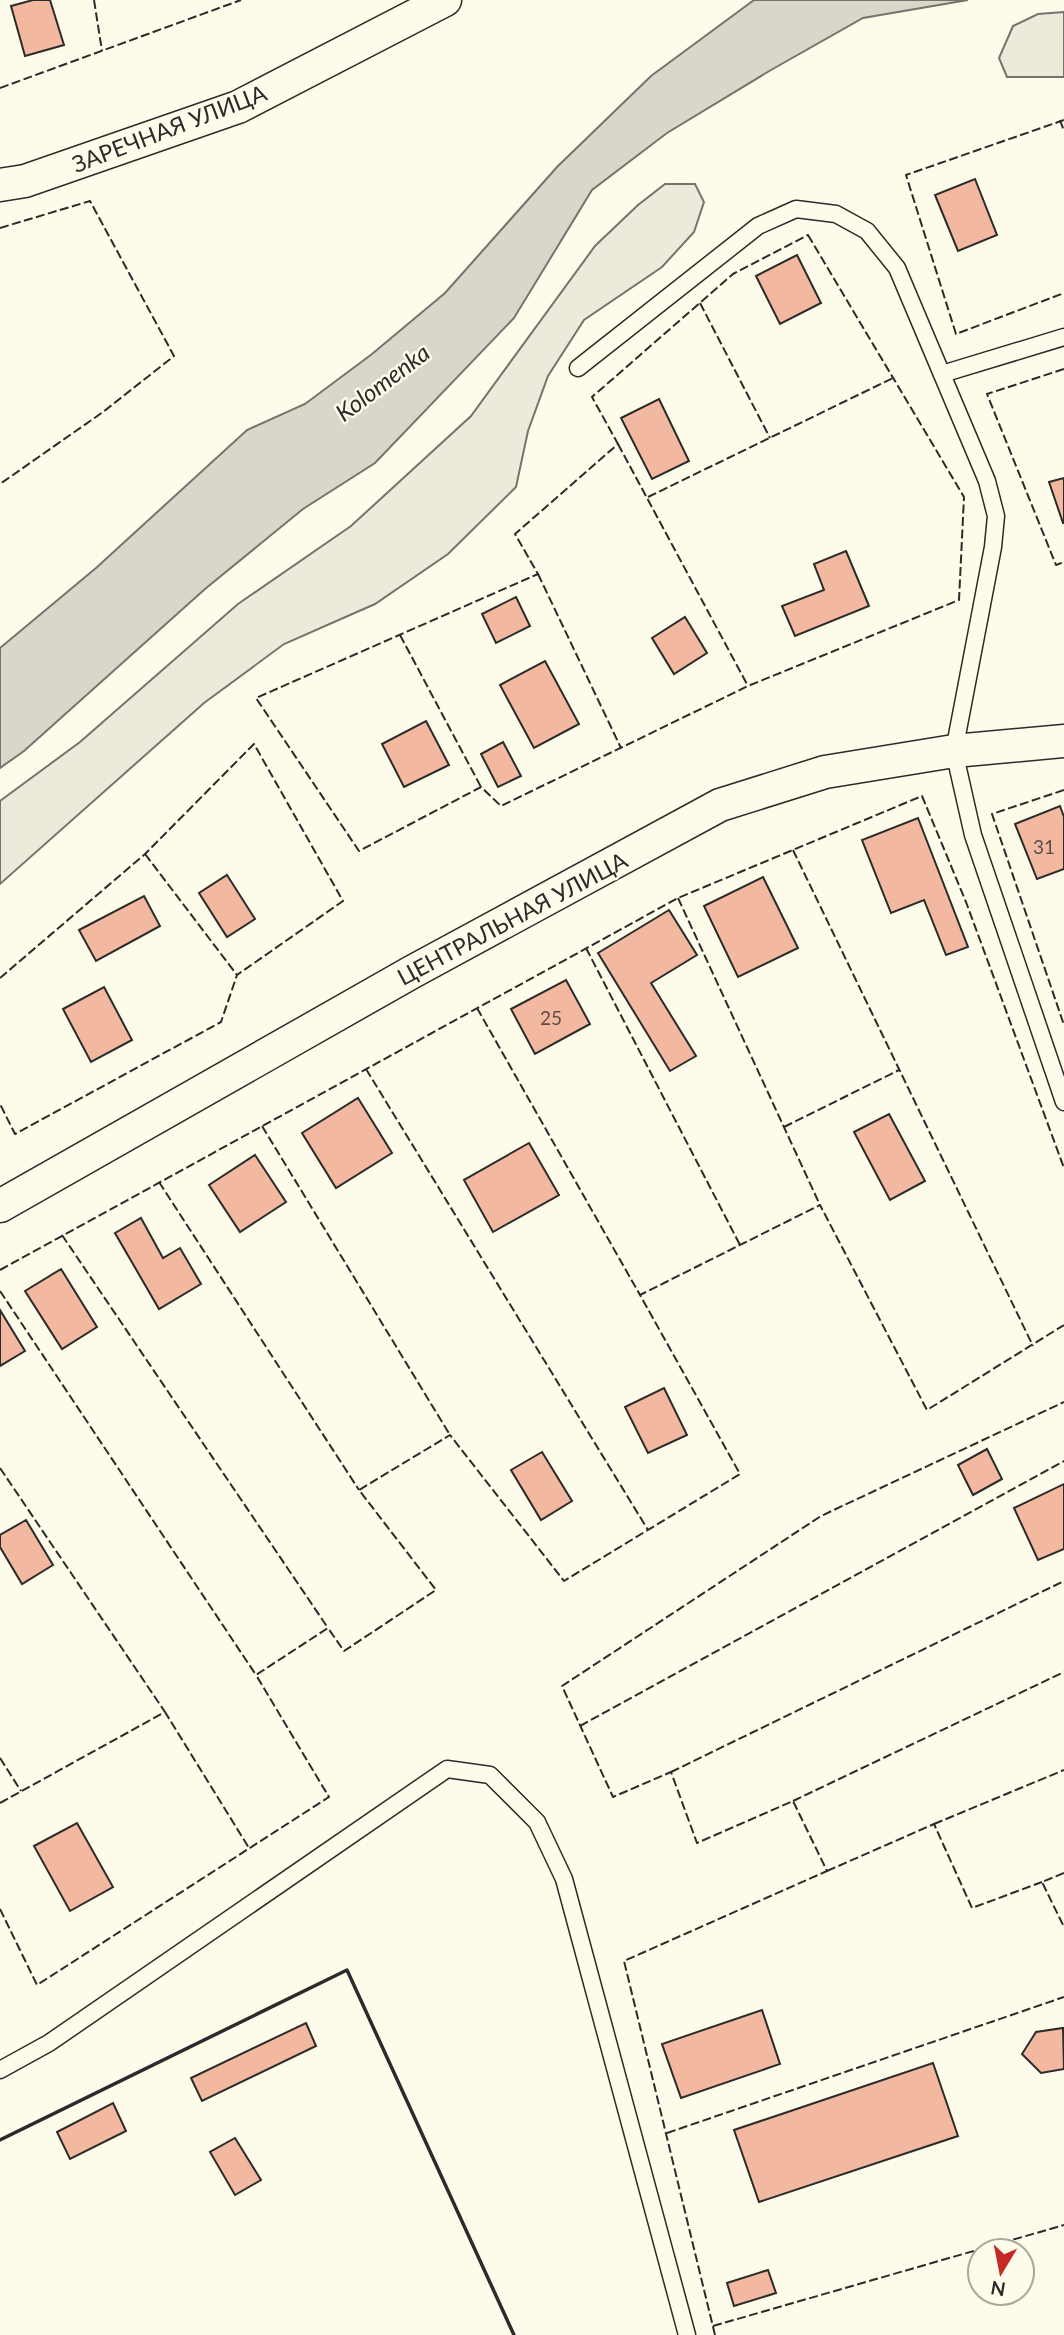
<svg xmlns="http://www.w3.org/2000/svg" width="1064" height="2335" font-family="Lato,sans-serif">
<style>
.green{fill:#ecebdb;stroke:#74746e;stroke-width:2}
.water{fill:#d8d7c9;stroke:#74746e;stroke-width:2}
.building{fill:#f2b8a0;stroke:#2b2b2b;stroke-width:2}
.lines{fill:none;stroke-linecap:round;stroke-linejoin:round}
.service-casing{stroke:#2b2b2b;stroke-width:19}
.minor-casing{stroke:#2b2b2b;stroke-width:35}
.service{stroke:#fdfbea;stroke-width:16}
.minor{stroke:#fdfbea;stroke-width:32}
.fence{stroke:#2b2b2b;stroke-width:2;stroke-dasharray:9 3.5;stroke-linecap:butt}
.wall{stroke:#2b2b2b;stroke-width:3.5}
.labels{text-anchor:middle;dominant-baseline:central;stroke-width:5;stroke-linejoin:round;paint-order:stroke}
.number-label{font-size:19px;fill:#5d4e48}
.street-label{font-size:23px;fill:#2b2b2b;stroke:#fdfbea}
.water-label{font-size:24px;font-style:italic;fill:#2b2b2b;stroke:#fdfbea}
</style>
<rect width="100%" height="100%" fill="#fdfbea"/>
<g class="green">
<polygon points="1064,12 1064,77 1007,77 999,58 1013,26 1038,14"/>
<polygon points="665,184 695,184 704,202 694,232 662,267 584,320 548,376 528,431 516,487 448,554 375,604 284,644 204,703 0,884 0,801 80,742 238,604 351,526 471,416 595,246 638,205"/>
</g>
<polygon class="water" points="754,0 968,0 863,18 771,70 667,133 592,190 514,318 375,463 303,509 205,589 24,751 0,768 0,648 96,568 247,430 305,404 372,354 445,293 557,167 651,76"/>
<g class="building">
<polygon points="33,0 50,0 64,45 25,56 11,6"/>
<polygon points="975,179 997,235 958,251 935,195"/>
<polygon points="797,255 821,303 780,324 756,276"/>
<polygon points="659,399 689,461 652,479 621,418"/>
<polygon points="1064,478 1064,523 1063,523 1049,482"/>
<polygon points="846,551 869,606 795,636 782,606 824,590 814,564"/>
<polygon points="516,597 530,626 496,643 482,614"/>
<polygon points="685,617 707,653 674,674 652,638"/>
<polygon points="545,661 579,724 534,748 500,685"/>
<polygon points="426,721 449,765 404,787 382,744"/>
<polygon points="503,742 521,776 498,787 481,754"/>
<polygon points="1060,806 1064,817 1064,869 1037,879 1015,824"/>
<polygon points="918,818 968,947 946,955 924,900 891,913 862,840"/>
<polygon points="227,875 255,919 227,937 199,893"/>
<polygon points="763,877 798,948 738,977 704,906"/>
<polygon points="144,896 160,926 96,961 79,930"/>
<polygon points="669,910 697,955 651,983 696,1056 670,1071 598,953"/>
<polygon points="566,980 590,1024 535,1054 511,1009"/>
<polygon points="104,987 132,1040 91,1062 63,1009"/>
<polygon points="358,1098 392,1153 336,1188 302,1133"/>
<polygon points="889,1114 925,1181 890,1200 854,1132"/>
<polygon points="529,1143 559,1195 493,1232 464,1180"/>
<polygon points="255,1155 286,1202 240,1232 209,1185"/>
<polygon points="141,1218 163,1258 180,1248 201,1284 159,1309 115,1233"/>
<polygon points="61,1269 97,1327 62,1349 25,1291"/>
<polygon points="0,1310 25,1351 0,1366"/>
<polygon points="664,1388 687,1435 648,1453 625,1407"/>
<polygon points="987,1449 1002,1479 973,1495 958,1465"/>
<polygon points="542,1452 572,1501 541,1520 511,1470"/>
<polygon points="1064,1484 1064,1549 1038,1560 1014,1508"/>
<polygon points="26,1520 53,1565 22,1584 0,1547 0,1535"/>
<polygon points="77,1823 113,1887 70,1911 34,1846"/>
<polygon points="762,2010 780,2064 681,2098 662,2044"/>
<polygon points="306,2023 316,2046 202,2101 191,2078"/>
<polygon points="1063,2028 1064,2069 1041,2073 1022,2054 1036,2032"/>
<polygon points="933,2063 958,2136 759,2202 734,2130"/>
<polygon points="113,2103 126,2131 70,2159 57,2132"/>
<polygon points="235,2138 261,2180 235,2195 210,2152"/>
<polygon points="768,2270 776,2293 734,2306 727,2283"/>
</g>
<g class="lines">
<defs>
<g id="service">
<polyline points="578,368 758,226 796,209 836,214 867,231 897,268 987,481 996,516 993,547 954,751 973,835 1064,1102"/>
<polyline points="942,374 1064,337"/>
<polyline points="0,2070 49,2043 447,1769 490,1775 537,1822 564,1879 687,2335"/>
</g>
<g id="minor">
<polyline points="0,185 25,181 238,107 445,0"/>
<polyline points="0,1206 412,972 720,805 825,772 954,751 1064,741"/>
</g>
</defs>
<use href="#service" class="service-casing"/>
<use href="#minor" class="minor-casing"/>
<use href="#service" class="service"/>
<use href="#minor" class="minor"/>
<g class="fence">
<polyline points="94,0 102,51"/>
<polyline points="0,88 241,0"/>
<polyline points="1060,120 1064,131"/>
<polyline points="1064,120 906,175 956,334 1064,293"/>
<polyline points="0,228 90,201 174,356 103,412 0,484"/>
<polygon points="808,235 964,497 959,600 748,686 501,806 481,787 359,851 256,698 538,574 515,534 618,444 592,397 733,274"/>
<polyline points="700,303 770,438"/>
<polyline points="1064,369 987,394 1056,565 1064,562"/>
<polyline points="618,444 748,686"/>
<polyline points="648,497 893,378"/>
<polyline points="538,574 621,748"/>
<polyline points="400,635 481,787"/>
<polyline points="1064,790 992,814 1064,1025"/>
<polyline points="793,850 1033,1346"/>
<polyline points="145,854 237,975"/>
<polyline points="678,898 820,1205"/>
<polyline points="586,948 740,1245"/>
<polyline points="0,978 145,854 254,744 343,901 237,975 221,1022 15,1134 0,1104"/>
<polyline points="477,1008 640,1295"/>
<polyline points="366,1069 648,1530"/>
<polyline points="262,1126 450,1435"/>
<polyline points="784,1127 899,1070"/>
<polyline points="159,1182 359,1490"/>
<polyline points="62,1235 328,1628"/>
<polyline points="0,1270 678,898 922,796 966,902 1064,1168"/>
<polyline points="0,1291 256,1675"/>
<polyline points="0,1468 165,1712"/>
<polyline points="580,1726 1064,1461"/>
<polyline points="0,1758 21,1791"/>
<polyline points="671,1772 1064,1581"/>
<polyline points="793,1801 1064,1672"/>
<polyline points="0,1803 165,1712 249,1848"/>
<polyline points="934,1824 1064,1770"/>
<polyline points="827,1871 934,1824 972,1908 1042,1882"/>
<polyline points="1064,1873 1042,1882 1064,1927"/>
<polyline points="0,1909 37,1985 329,1797 256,1675 328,1628 344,1651 436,1590 359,1490 450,1435 564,1581 740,1474 640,1295 820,1205 927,1410 1064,1325"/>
<polyline points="667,2133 1064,1997"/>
<polyline points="713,2326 1064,2225"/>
<polyline points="715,2335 624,1961 827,1871 793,1801 697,1843 671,1772 613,1797 562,1686 821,1516 1064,1402"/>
</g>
<polyline class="wall" points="0,2140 347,1970 514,2335"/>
</g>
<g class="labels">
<g class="number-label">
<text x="1044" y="846">31</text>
<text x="551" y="1017">25</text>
</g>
<g class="street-label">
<text transform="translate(169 128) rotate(-21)">ЗАРЕЧНАЯ УЛИЦА</text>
<text transform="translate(512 918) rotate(-28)">ЦЕНТРАЛЬНАЯ УЛИЦА</text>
</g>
<g class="water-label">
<text transform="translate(382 382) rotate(-37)">Kolomenka</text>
</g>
</g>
<g transform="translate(1001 2272) rotate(190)"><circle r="33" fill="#fdfbea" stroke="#a9a89e" stroke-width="2"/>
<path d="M0-5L12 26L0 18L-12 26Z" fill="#c62828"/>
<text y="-10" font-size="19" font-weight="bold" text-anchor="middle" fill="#2b2b2b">N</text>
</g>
</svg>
